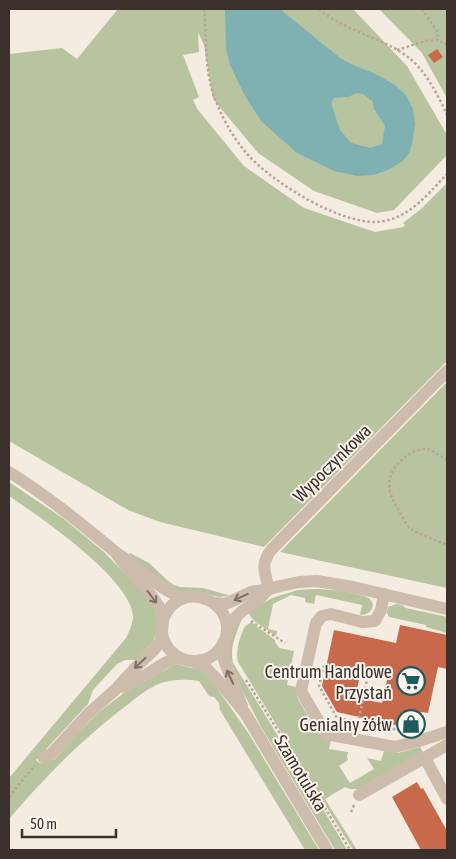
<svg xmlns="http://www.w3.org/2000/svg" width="456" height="859" font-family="'Asap Condensed',sans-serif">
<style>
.green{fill:#b8c4a0}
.water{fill:#7fb0b2;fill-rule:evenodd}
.building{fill:#c8694b;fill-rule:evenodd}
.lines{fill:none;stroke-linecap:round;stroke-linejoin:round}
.path{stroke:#b9a596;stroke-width:2.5;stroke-dasharray:2.5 2.5;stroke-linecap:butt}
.minor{stroke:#cdbbac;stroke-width:12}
.oneway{stroke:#7d6f65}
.labels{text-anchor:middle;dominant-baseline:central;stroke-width:4;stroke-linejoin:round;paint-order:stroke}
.street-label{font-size:18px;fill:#3b302b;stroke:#fbf5ee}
.poi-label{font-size:18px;fill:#3b302b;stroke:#fbf5ee;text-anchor:end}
</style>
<rect width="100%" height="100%" fill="#f4ebe1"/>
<g class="green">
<polygon points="118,9 353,9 407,66 447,135 447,155 394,210 377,213 314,191 258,153 213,99 204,45 198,32 199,52 183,55 199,97 193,100 198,110 244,166 304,208 375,232 403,227 405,225 403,223 421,209 447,183 447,361 264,547 160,522 128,510 9,441 9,54 62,48 77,59"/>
<polygon points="379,9 447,9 447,98 422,53"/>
<polygon points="447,382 447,588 280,552"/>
<path d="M9 482 64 519 104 552 150 600 158 617 157 631 153 642 136 660H125L117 664 93 690 88 704 36 760 40 763 55 759 76 735 98 713 125 692 176 664 196 669 205 673 212 681 249 734 319 850H305L220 710 219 703 214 697 209 696 199 681C187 679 173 679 161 683 148 688 137 697 126 706 83 738 44 778 9 819V778L126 638C129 632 133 623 133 616 131 579 39 516 9 496Z"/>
<polygon points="130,553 149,563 167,580 174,585 180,587 203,588 228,595 229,596 218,597 198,591 179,591 164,583 129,554"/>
<path d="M313 589C330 589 348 591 364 596 378 600 374 615 360 615L362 605 316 595 314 604 305 602V598L291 595 273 604 268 629 277 631 276 636 253 620 248 612 272 598 298 590Z"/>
<polygon points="397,604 402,605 406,608 447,617 447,633 426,627 426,625 389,617 387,613 388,607"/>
<path d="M242 618C237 633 229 647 233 663L323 809 347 850H335L261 727 242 690 228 654 233 629Z"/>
<path d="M251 622 275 640V642L279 648 294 651 287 685 296 687 297 697 316 730 321 735 331 740 329 749 348 752 347 757 348 760 339 766 350 783 374 769 367 758 381 761 384 751 398 753 420 747 423 752 358 789H350L345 787 325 799 357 850H353L238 662C235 653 240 636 244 628 246 625 249 624 251 622Z"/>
</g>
<path class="water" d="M225 9H280L340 58 353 65 376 74 395 85 406 95 413 109 415 124 412 144 409 153 403 161 390 169 374 175 357 176 334 171 297 153 261 121 245 96 230 65 226 49ZM357 93 363 94 373 102 374 109 385 126 382 144 370 148 351 143 340 130 331 103 334 98 348 97Z"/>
<g class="building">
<polygon points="437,49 443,57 434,63 428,55"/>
<path d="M400 625 447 635V669L438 667 428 713 421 712 417 730 337 712 322 686 334 630 396 643ZM361 671 388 676 382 703 355 698Z"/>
<polygon points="417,782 421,789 423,788 447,831 447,850 421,850 392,797"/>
</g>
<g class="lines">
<g class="path">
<path d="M204 9C207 39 204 71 215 99 223 120 235 141 250 157 275 184 347 229 384 221 411 216 429 193 447 174"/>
<path d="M319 9C345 31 381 37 408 57 426 71 438 95 447 115"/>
<polyline points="422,9 437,31 438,40"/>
<polyline points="397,50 425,41 438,40 447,45"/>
<path d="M447 460C441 457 433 450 427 449 420 448 410 453 405 457 384 475 386 489 399 511 402 516 405 523 409 527 416 534 438 541 447 545"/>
<polyline points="251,621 285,643"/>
<polyline points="324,665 319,686 337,718 404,731"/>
<polyline points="246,680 299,764 350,850"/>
<polyline points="364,693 383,697"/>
<polyline points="357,728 368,675 361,673"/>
<polyline points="9,797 35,765"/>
<polyline points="351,812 354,805"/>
</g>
<g class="minor">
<path d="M9 472C46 495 79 522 113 550 121 557 130 561 138 568 154 580 166 595 187 597"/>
<path d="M115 552C121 560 127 568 134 576 141 585 150 592 156 602 159 606 162 611 163 616 164 621 162 626 162 631 163 648 178 662 195 661 206 661 215 656 221 647 247 609 184 571 163 619"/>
<path d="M269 589C265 573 260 565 271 550L447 371"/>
<polyline points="384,594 381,610 375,621 362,622 331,614 322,616 316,623 301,691 326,734 395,747 419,741 447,732"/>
<polyline points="214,603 224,604 230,602 251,592 269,589 280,586 299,582 317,581 353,587 447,609"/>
<polyline points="227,628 233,620 242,611 256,602 269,589"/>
<polyline points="225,642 224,660 242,706"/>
<polyline points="192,661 206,668 216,678 245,713 327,850"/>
<path d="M122 687C129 683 137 680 144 676 157 669 165 660 180 658"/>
<polyline points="43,757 51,754 88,714 115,690 137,666 154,650 160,642 162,634"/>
<polyline points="425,758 447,799"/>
<polyline points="359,795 447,745"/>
</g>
</g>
<defs><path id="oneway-shaft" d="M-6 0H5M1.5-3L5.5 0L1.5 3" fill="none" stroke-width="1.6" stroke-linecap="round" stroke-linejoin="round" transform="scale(1.25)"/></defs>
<g class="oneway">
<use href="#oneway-shaft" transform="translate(152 597) rotate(53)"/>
<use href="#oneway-shaft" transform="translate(241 597) rotate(155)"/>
<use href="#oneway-shaft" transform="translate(140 663) rotate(137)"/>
<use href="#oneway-shaft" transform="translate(230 677) rotate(-115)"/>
</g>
<defs>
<symbol id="supermarket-ring" viewBox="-11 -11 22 22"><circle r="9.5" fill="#fbf5ee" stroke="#1f5a5e" stroke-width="1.5"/><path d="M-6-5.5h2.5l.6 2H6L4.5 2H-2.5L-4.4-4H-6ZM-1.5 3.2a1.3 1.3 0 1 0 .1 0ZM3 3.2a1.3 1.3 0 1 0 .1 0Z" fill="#1f5a5e"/></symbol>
<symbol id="shop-ring" viewBox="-11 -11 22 22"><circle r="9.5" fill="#fbf5ee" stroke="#1f5a5e" stroke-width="1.5"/><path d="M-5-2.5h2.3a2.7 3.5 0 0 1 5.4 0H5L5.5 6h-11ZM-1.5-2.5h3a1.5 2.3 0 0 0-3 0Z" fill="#1f5a5e"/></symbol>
</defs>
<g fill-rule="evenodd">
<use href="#supermarket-ring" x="395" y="665" width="32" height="32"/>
<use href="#shop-ring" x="395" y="708" width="32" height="32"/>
</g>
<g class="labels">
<g class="street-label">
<text transform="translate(332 463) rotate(-45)">Wypoczynkowa</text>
<text transform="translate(301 773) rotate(59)">Szamotulska</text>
</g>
<g class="poi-label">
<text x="392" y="671">Centrum Handlowe<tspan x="392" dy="21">Przystań</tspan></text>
<text x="392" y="724">Genialny żółw</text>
</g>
</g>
<rect width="456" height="859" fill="none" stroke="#3b302b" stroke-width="20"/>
<path d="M22 829v8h94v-8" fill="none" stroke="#3b302b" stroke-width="2.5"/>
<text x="30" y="829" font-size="15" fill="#3b302b" stroke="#fbf5ee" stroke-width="4" paint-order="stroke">50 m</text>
</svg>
